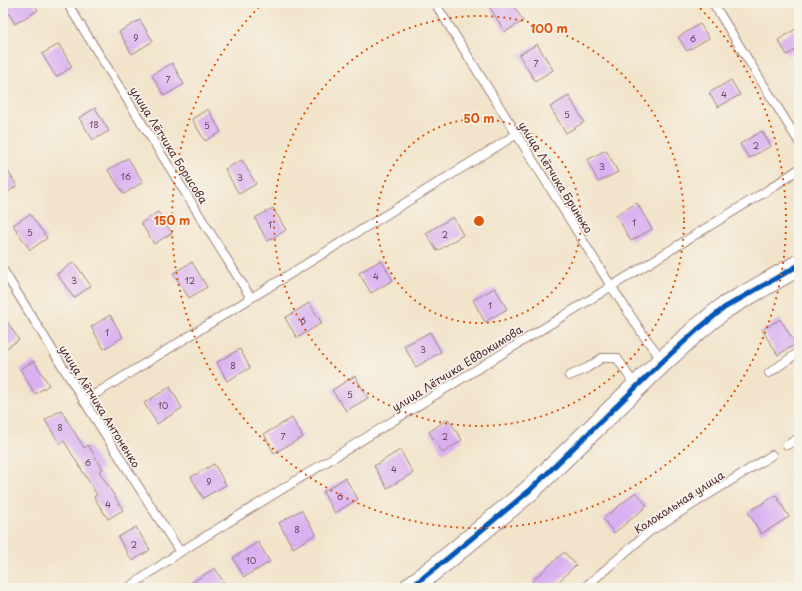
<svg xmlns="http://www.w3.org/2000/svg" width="802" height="591" font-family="'Playpen Sans',sans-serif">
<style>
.building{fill:#d9b1f1}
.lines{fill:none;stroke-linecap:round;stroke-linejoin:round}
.service-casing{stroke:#9e827b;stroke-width:10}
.tertiary-casing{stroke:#9e827b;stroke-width:23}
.service{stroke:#fff;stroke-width:8}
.tertiary{stroke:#fff;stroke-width:21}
.cycleway-casing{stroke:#f7f3e8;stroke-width:8}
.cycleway{stroke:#0057b8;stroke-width:5}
.ring{fill:none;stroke:#e0560e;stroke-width:2;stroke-dasharray:2 4}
.labels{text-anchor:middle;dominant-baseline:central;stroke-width:3.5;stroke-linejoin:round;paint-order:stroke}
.number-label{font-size:9px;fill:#6e445c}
.street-label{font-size:11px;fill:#4a1f2b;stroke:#f7f3e8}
.centre{fill:#e0560e;stroke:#f7f3e8;stroke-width:2}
.ring-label{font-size:12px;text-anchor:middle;font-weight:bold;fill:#e0560e;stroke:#f7f3e8;stroke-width:3.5;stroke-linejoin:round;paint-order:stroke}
</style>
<rect width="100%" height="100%" fill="#f7f3e8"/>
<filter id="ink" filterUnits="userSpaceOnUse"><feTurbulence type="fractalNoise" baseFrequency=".025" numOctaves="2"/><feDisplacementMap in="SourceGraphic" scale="8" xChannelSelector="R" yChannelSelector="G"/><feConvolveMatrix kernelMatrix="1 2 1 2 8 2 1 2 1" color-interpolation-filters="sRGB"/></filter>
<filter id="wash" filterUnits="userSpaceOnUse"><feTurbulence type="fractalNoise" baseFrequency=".012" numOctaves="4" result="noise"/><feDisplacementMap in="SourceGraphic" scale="16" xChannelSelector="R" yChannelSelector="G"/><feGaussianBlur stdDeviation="0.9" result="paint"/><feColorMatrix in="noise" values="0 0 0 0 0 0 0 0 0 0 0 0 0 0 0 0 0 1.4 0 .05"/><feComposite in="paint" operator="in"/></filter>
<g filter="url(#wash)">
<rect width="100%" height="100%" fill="#f2e4cb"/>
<g id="blocks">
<g class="building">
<polygon points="3,3 33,3 38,10 15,24"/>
<polygon points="487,3 512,3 523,21 505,32"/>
<polygon points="140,20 153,41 132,54 119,32"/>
<polygon points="700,24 709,38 687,51 678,37"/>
<polygon points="799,27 799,48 787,55 778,40"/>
<polygon points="59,44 72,67 56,77 42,54"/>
<polygon points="537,44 553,70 535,81 519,55"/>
<polygon points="172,63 184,84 164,96 152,75"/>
<polygon points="731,80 740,95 718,107 709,93"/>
<polygon points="569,96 584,122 566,133 550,107"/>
<polygon points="95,108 109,131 93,140 79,118"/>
<polygon points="208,109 221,132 205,141 192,119"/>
<polygon points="762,131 771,146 749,158 740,144"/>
<polygon points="606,150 618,172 598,182 587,160"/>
<polygon points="128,158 143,182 124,194 108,170"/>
<polygon points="242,160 256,184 239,194 225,169"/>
<polygon points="3,163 17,186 3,195"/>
<polygon points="637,203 652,229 631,241 616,215"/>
<polygon points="273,208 286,230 267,241 255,218"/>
<polygon points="158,212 172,233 154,244 141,223"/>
<polygon points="30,214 47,238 30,250 13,225"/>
<polygon points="453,217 463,235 437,251 426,233"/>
<polygon points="381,260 393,280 371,293 359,273"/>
<polygon points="74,262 91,286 74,298 57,274"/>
<polygon points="192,262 207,287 189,298 173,273"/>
<polygon points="495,288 507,309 485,322 473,300"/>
<polygon points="309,303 322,323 297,338 285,318"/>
<polygon points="3,315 19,340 3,350"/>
<polygon points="110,315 123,337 104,349 91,327"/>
<polygon points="780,319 796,344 778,355 762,330"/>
<polygon points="430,332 441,352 416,367 404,346"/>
<polygon points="240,349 250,368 227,381 217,362"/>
<polygon points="34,361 49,385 35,394 20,369"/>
<polygon points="355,376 368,398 346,411 332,390"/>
<polygon points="170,387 182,408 157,424 144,403"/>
<polygon points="61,410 84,448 88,445 103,469 99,471 123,510 108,519 94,497 97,495 64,441 60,444 45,420"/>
<polygon points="292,418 303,437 274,453 264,434"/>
<polygon points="448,419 462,440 443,453 429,432"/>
<polygon points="400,450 413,473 387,488 374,466"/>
<polygon points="214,464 226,485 203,498 191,477"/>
<polygon points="345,478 358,499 335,513 323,492"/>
<polygon points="636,492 647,506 614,533 603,519"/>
<polygon points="776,495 789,517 761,534 748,512"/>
<polygon points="301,510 316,534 293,548 279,523"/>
<polygon points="136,527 150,550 132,561 118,537"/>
<polygon points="258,542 270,562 244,577 233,558"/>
<polygon points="564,552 576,565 552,588 539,588 532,581"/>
<polygon points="215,568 227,588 183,588"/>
</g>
</g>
</g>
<g filter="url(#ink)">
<use href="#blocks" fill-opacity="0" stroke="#9e827b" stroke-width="1"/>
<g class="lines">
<defs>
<g id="service">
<polyline points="67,3 251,298"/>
<polyline points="435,3 611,286 644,336 663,361"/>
<polyline points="713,3 799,142"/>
<polyline points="3,270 84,401 180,552"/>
<polyline points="769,373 799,352"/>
<polyline points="569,376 587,368 602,358 617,358 636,387"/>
<polyline points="84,401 517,134"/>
<polyline points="787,445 799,438"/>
<polyline points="128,588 180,552 768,190 799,169"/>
<polyline points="584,588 650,531 772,455"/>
</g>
<polyline id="tertiary" points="410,588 448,558 529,491 663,361 697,330 724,308 799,265"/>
</defs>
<use href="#service" class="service-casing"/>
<use href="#tertiary" class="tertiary-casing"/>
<use href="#service" class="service"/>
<use href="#tertiary" class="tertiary"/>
<defs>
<polyline id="cycleway" points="410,588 448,558 529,491 663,361 697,330 724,308 799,265"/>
</defs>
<use href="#cycleway" class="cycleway-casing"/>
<use href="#cycleway" class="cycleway"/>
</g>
</g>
<g class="ring">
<circle cx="479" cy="221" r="102"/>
<circle cx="479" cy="221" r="205"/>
<path d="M696 4A307 307 0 1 1 262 4"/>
</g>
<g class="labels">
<g class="number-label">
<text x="136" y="37">9</text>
<text x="693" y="38">6</text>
<text x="536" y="63">7</text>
<text x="168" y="79">7</text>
<text x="724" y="94">4</text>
<text x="567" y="114">5</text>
<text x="94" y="124">18</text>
<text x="207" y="125">5</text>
<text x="756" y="145">2</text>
<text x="602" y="166">3</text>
<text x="126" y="176">16</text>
<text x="240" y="177">3</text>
<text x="634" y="222">1</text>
<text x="270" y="224">1</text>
<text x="30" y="232">5</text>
<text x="445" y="234">2</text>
<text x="376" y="276">4</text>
<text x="74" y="280">3</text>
<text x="190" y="280">12</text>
<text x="490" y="305">1</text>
<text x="303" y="320">6</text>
<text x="107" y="332">1</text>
<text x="423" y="349">3</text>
<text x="233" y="365">8</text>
<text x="350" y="394">5</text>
<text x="163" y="405">10</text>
<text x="60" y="427">8</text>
<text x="283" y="436">7</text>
<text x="445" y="436">2</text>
<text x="88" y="462">6</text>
<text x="394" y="469">4</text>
<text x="209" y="481">9</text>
<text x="340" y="496">6</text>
<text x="108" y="504">4</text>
<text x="297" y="529">8</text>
<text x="134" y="544">2</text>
<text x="251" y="560">10</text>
</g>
<g class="street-label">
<text transform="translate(169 145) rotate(58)">улица Лётчика Борисова</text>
<text transform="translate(556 177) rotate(58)">улица Лётчика Бринько</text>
<text transform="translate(457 368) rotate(-32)">улица Лётчика Евдокимова</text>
<text transform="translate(100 406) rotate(58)">улица Лётчика Антоненко</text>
<text transform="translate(679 502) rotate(-33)">Колокольная улица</text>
</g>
</g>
<circle cx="479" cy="221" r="6" class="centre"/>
<g class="ring-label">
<text x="549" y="33">100 m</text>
<text x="479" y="123">50 m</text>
<text x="172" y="225">150 m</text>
</g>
<rect width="802" height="591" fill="none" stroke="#f7f3e8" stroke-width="16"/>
</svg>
